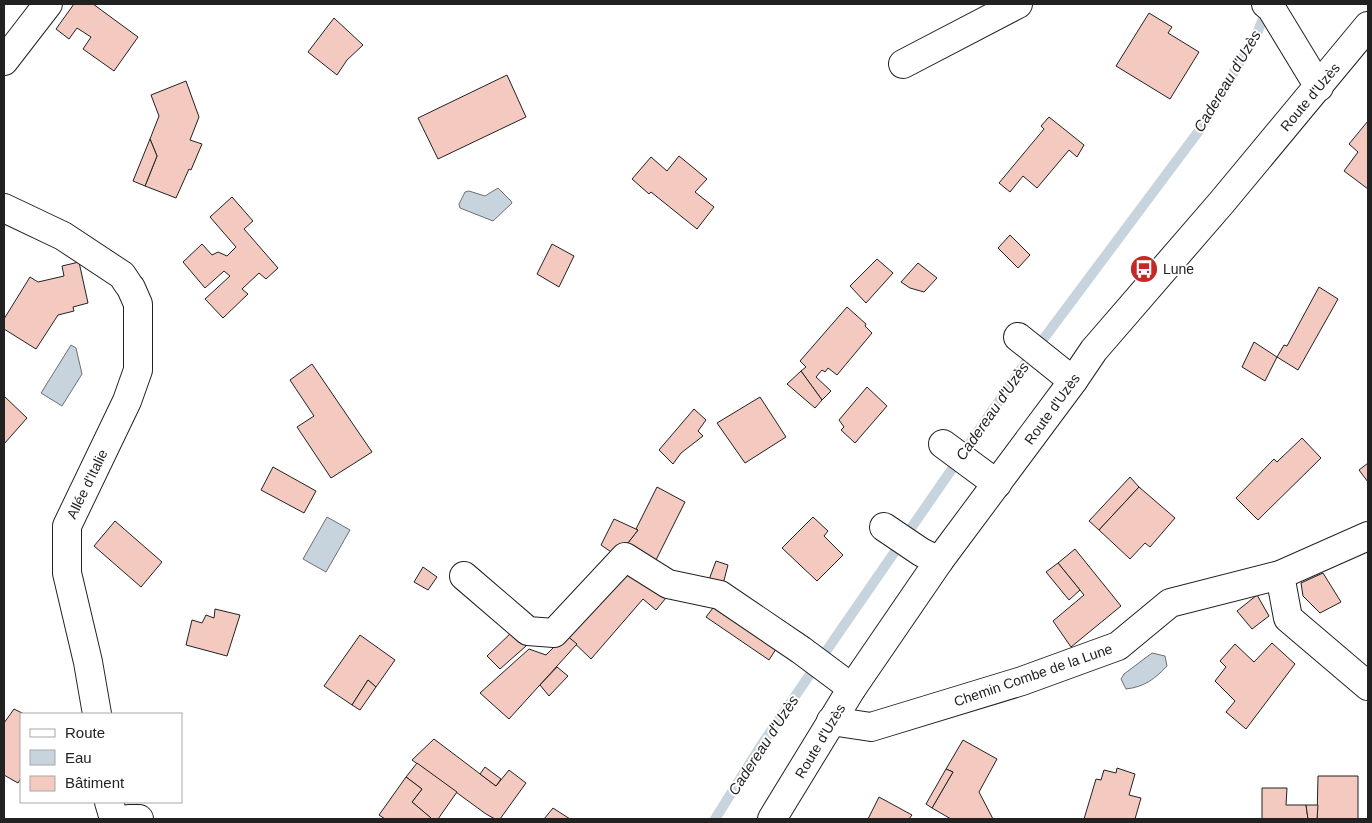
<svg xmlns="http://www.w3.org/2000/svg" width="1372" height="823" font-family="Arial,sans-serif">
<style>
.water{fill:#c7d3dd;stroke:#6f6f6f}
.lines{fill:none;stroke-linecap:round;stroke-linejoin:round}
.stream{stroke:#c7d3dd;stroke-width:10}
.building{fill:#f3c9c0;stroke:#222}
.minor-casing{stroke:#222;stroke-width:30}
.major-casing{stroke:#222;stroke-width:30}
.minor{stroke:#fff;stroke-width:28}
.major{stroke:#fff;stroke-width:28}
.labels{text-anchor:middle;dominant-baseline:central;stroke-width:4;stroke-linejoin:round;paint-order:stroke}
.street-label{font-size:14px;fill:#222;stroke:#fff}
.poi-label{font-size:14px;fill:#222;stroke:#fff;text-anchor:start}
.water-label{font-size:15px;font-style:italic;fill:#222;stroke:#fff}
</style>
<rect width="100%" height="100%" fill="#fff"/>
<g class="water">
<polygon points="498,188 511,201 512,203 493,221 460,208 459,204 465,192 469,191 485,196"/>
<polygon points="71,345 76,348 82,374 62,406 41,393"/>
<polygon points="327,517 350,530 326,572 303,559"/>
<path d="M1152 653 1165 656 1167 666C1155 679 1144 687 1126 689L1121 679 1124 674Z"/>
</g>
<g class="lines">
<polyline class="stream" points="715,819 762,744 1021,369 1201,128 1258,31 1267,9"/>
</g>
<g class="building">
<polygon points="74,4 93,4 138,37 114,71 83,49 91,37 77,28 69,39 56,29"/>
<polygon points="1149,13 1172,27 1168,33 1199,52 1170,99 1116,66"/>
<polygon points="334,18 363,45 347,60 337,75 308,52"/>
<polygon points="507,75 526,117 438,159 418,118"/>
<polygon points="186,81 199,117 190,140 202,144 191,170 189,169 176,198 145,186 157,156 150,139 159,116 151,95"/>
<polygon points="1049,117 1084,145 1077,157 1069,150 1037,188 1023,176 1010,192 999,183 1044,129 1041,126"/>
<polygon points="1368,121 1368,189 1344,171 1358,152 1349,144"/>
<polygon points="150,139 157,156 145,186 133,181"/>
<polygon points="679,156 707,179 695,192 714,207 697,229 651,192 649,194 632,179 651,157 667,171"/>
<polygon points="232,197 253,221 244,229 278,268 266,279 259,273 242,289 248,294 223,318 205,299 230,276 224,271 205,288 183,262 202,244 212,255 218,252 227,256 236,247 210,217"/>
<polygon points="1010,235 1030,255 1018,268 998,248"/>
<polygon points="552,244 574,256 559,287 537,274"/>
<polygon points="877,259 893,273 866,303 850,286"/>
<polygon points="79,262 88,303 73,307 74,311 58,315 36,349 4,329 4,319 30,277 38,282 64,276 62,266"/>
<polygon points="918,263 937,278 924,292 910,288 901,282"/>
<polygon points="1319,287 1338,299 1298,370 1277,357 1284,345 1287,346"/>
<polygon points="847,307 866,324 865,326 872,333 837,375 828,368 825,372 822,370 816,377 831,391 822,400 801,371 806,367 800,361"/>
<polygon points="1254,342 1277,357 1265,381 1242,367"/>
<polygon points="312,364 372,452 331,478 297,427 314,416 290,380"/>
<polygon points="801,371 822,400 815,408 787,384"/>
<polygon points="867,387 887,406 855,443 841,430 844,427 839,420"/>
<polygon points="4,396 27,418 4,444"/>
<polygon points="760,397 786,437 745,463 717,423"/>
<polygon points="694,409 706,420 698,431 703,436 681,453 673,464 659,450"/>
<polygon points="1302,438 1321,458 1258,520 1236,498 1274,459 1277,462"/>
<polygon points="1368,463 1368,482 1359,470"/>
<polygon points="273,467 316,491 304,513 261,490"/>
<polygon points="1130,477 1139,487 1099,530 1089,521"/>
<polygon points="657,487 685,502 653,566 624,548 638,530 636,529"/>
<polygon points="1139,487 1175,518 1150,547 1145,543 1130,559 1099,530"/>
<polygon points="813,517 828,531 824,536 843,555 817,581 782,548"/>
<polygon points="614,519 638,530 624,548 620,558 601,545"/>
<polygon points="115,521 162,562 141,587 94,546"/>
<polygon points="1075,549 1121,606 1071,647 1053,621 1084,595 1058,563"/>
<polygon points="716,561 728,565 722,588 707,585"/>
<polygon points="1058,563 1080,590 1069,600 1046,572"/>
<polygon points="423,567 437,577 428,590 414,582"/>
<polygon points="626,568 666,598 656,610 643,599 591,659 566,635"/>
<polygon points="1323,573 1341,602 1320,613 1303,596 1301,583"/>
<polygon points="1257,595 1269,616 1252,629 1237,611"/>
<polygon points="716,604 778,646 769,660 706,617"/>
<polygon points="215,609 240,615 227,656 186,645 192,620 202,623 206,615 214,618"/>
<polygon points="512,632 526,646 500,669 487,656"/>
<polygon points="360,635 395,660 376,687 368,680 352,705 324,686"/>
<polygon points="566,635 577,644 509,719 480,693 529,649 546,655"/>
<polygon points="1272,643 1295,664 1246,729 1226,712 1235,701 1215,681 1226,667 1220,661 1235,644 1254,662"/>
<polygon points="557,667 568,676 549,696 540,685"/>
<polygon points="368,680 376,687 360,710 352,705"/>
<polygon points="14,709 24,714 21,714 21,778 18,783 4,775 4,723"/>
<polygon points="434,739 496,786 509,770 526,783 500,819 495,819 486,814 412,760"/>
<polygon points="963,740 997,759 979,792 993,819 951,819 932,808 953,772 946,769"/>
<polygon points="417,763 457,792 438,819 432,819 412,802 422,789 406,777"/>
<polygon points="485,767 501,779 496,786 480,774"/>
<polygon points="1117,768 1135,774 1129,795 1141,798 1135,819 1084,819 1096,779 1101,780 1104,770 1116,773"/>
<polygon points="946,769 953,772 932,808 926,804"/>
<polygon points="1318,776 1358,776 1358,819 1317,819"/>
<polygon points="406,777 422,789 412,802 431,818 430,819 385,819 379,815"/>
<polygon points="1262,788 1287,788 1286,805 1306,805 1308,819 1262,819"/>
<polygon points="879,797 912,815 909,819 868,819"/>
<polygon points="1306,805 1318,805 1317,819 1308,819"/>
<polygon points="553,808 570,819 544,819"/>
</g>
<g class="lines">
<defs>
<g id="minor">
<polyline points="1266,4 1271,8 1319,87"/>
<polyline points="4,61 48,4"/>
<polyline points="903,64 1018,4"/>
<polyline points="4,208 63,236 122,275 128,284"/>
<polyline points="1018,337 1073,381"/>
<polyline points="943,444 997,484"/>
<polyline points="884,527 921,552 939,561"/>
<polyline points="1280,575 1288,618 1368,686"/>
<polyline points="464,576 528,631 554,633 625,557 668,584 720,595 801,650 852,688"/>
<polyline points="97,714 88,662 67,573 67,526 127,401 138,370 138,304 131,288"/>
<polyline points="831,721 871,727 1022,681 1118,646 1170,603 1280,575 1368,536"/>
<polyline points="109,802 114,819"/>
<polyline points="129,819 139,819"/>
</g>
<polyline id="major" points="772,819 852,688 939,561 1073,381 1094,350 1222,202 1368,26"/>
</defs>
<use href="#minor" class="minor-casing"/>
<use href="#major" class="major-casing"/>
<use href="#minor" class="minor"/>
<use href="#major" class="major"/>
</g>
<defs>
<symbol id="bus-disc" viewBox="-11 -11 22 22"><circle r="9.5" fill="#c62828" stroke="#fff"/><path d="M-5-6H5V4H4V6H2V4H-2V6H-4V4H-5ZM-3.5-4V0h7V-4ZM-3.5 1.2v1.5H-2V1.2ZM2 1.2v1.5H3.5V1.2Z" fill="#fff"/></symbol>
</defs>
<g fill-rule="evenodd">
<use href="#bus-disc" x="1128" y="253" width="32" height="32"/>
</g>
<g class="labels">
<g class="street-label">
<text transform="translate(1310 97) rotate(-50)">Route d'Uzès</text>
<text transform="translate(1052 409) rotate(-54)">Route d'Uzès</text>
<text transform="translate(87 484) rotate(-64)">Allée d'Italie</text>
<text transform="translate(1033 675) rotate(-19)">Chemin Combe de la Lune</text>
<text transform="translate(820 741) rotate(-59)">Route d'Uzès</text>
</g>
<g class="poi-label">
<text x="1163" y="269">Lune</text>
</g>
<g class="water-label">
<text transform="translate(1227 81) rotate(-59)">Cadereau d'Uzès</text>
<text transform="translate(992 411) rotate(-55)">Cadereau d'Uzès</text>
<text transform="translate(763 745) rotate(-57)">Cadereau d'Uzès</text>
</g>
</g>
<rect width="1372" height="823" fill="none" stroke="#222222" stroke-width="10"/>
<rect x="20" y="713" width="162" height="90" fill="#ffffff" stroke="#a7a7a7"/>
<rect x="30" y="729" width="25" height="8" fill="#ffffff" stroke="#a7a7a7"/>
<text x="65" y="738" font-size="15" fill="#222222">Route</text>
<rect x="30" y="750" width="25" height="15" fill="#c7d3dd" stroke="#a7a7a7"/>
<text x="65" y="763" font-size="15" fill="#222222">Eau</text>
<rect x="30" y="776" width="25" height="15" fill="#f3c9c0" stroke="#a7a7a7"/>
<text x="65" y="788" font-size="15" fill="#222222">Bâtiment</text>
</svg>
